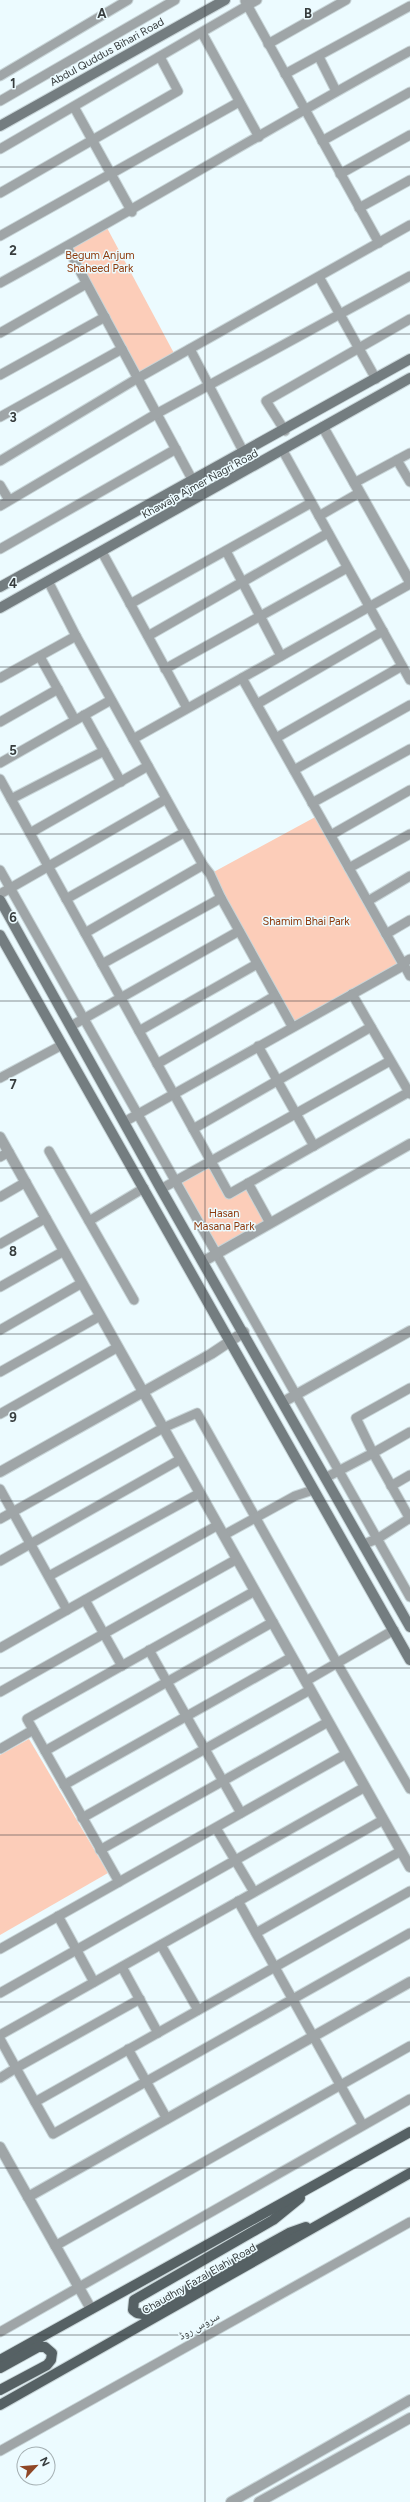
<svg xmlns="http://www.w3.org/2000/svg" width="410" height="2502" font-family="Figtree,'Noto Naskh Arabic',sans-serif">
<style>
.green{fill:#fccdb9}
.lines{fill:none;stroke-linecap:round;stroke-linejoin:round}
.minor-casing{stroke:#c8d5d8;stroke-width:11}
.tertiary-casing{stroke:#c8d5d8;stroke-width:12}
.secondary-casing{stroke:#c8d5d8;stroke-width:12}
.primary-casing{stroke:#c8d5d8;stroke-width:12}
.minor{stroke:#9fa5a7;stroke-width:9}
.tertiary{stroke:#9fa5a7;stroke-width:10}
.secondary{stroke:#747d80;stroke-width:10}
.primary{stroke:#566164;stroke-width:10}
.grid{fill:none;stroke:#373d3e;stroke-width:1;stroke-opacity:0.55}
.labels{text-anchor:middle;dominant-baseline:central;stroke-width:3;stroke-linejoin:round;paint-order:stroke}
.street-label{font-size:11px;fill:#373d3e;stroke:#ecfbff}
.park-label{font-size:11px;fill:#8e3b0e;stroke:#ecfbff}
.grid-label{font-size:13px;text-anchor:middle;font-weight:bold;fill:#373d3e;stroke:#ecfbff;stroke-width:3;stroke-linejoin:round;paint-order:stroke}
</style>
<rect width="100%" height="100%" fill="#ecfbff"/>
<g class="green">
<polygon points="106,226 176,357 138,378 67,247"/>
<polygon points="319,815 401,967 292,1026 210,874"/>
<polygon points="210,1164 229,1196 249,1186 267,1221 215,1251 178,1183"/>
<polygon points="29,1739 108,1873 0,1935 0,1755"/>
</g>
<g class="lines">
<defs>
<g id="minor">
<polyline points="245,1 379,243"/>
<polyline points="202,33 259,137"/>
<polyline points="268,44 346,0"/>
<polyline points="319,57 336,91"/>
<polyline points="285,74 410,6"/>
<polyline points="0,76 128,0"/>
<polyline points="0,101 175,0"/>
<polyline points="74,107 132,212"/>
<polyline points="322,141 410,92"/>
<polyline points="0,149 257,0"/>
<polyline points="340,174 410,135"/>
<polyline points="0,193 178,91 160,57"/>
<polyline points="359,208 410,180"/>
<polyline points="0,236 239,102"/>
<polyline points="67,247 193,481"/>
<polyline points="319,277 376,379"/>
<path d="M0 283C138 208 272 126 410 51"/>
<polyline points="0,333 86,284"/>
<polyline points="190,349 243,451"/>
<polyline points="0,375 105,317"/>
<polyline points="0,417 122,349"/>
<polyline points="285,431 266,401 410,319"/>
<polyline points="283,451 410,680"/>
<polyline points="397,460 410,482"/>
<polyline points="0,461 138,378 410,225"/>
<polyline points="354,483 410,453"/>
<polyline points="0,485 9,500"/>
<polyline points="0,506 156,414 410,276"/>
<polyline points="319,516 359,493"/>
<polyline points="0,549 176,449"/>
<polyline points="226,551 281,656"/>
<polyline points="102,552 187,708"/>
<polyline points="48,581 76,636 203,865 210,874 221,898 292,1026"/>
<polyline points="130,604 311,503"/>
<polyline points="148,636 328,533"/>
<polyline points="40,657 75,720"/>
<polyline points="165,669 347,568"/>
<polyline points="0,678 76,636"/>
<polyline points="242,678 403,964"/>
<polyline points="257,704 383,631"/>
<polyline points="84,715 121,782"/>
<polyline points="0,722 58,689"/>
<polyline points="276,738 402,666"/>
<polyline points="133,739 410,584"/>
<polyline points="0,763 111,700"/>
<polyline points="294,770 410,705"/>
<polyline points="0,779 229,1194 409,1092"/>
<polyline points="11,799 104,751"/>
<polyline points="312,803 410,749"/>
<polyline points="30,833 148,766"/>
<polyline points="331,835 410,790"/>
<polyline points="349,868 410,834"/>
<polyline points="0,870 410,1597"/>
<polyline points="0,894 166,799"/>
<polyline points="66,899 185,832"/>
<polyline points="368,901 410,876"/>
<polyline points="85,933 203,865"/>
<polyline points="386,934 410,920"/>
<polyline points="403,963 410,976"/>
<polyline points="102,964 221,898"/>
<polyline points="352,994 410,1094"/>
<polyline points="71,1026 239,931"/>
<polyline points="139,1031 257,964"/>
<polyline points="258,1046 314,1146"/>
<polyline points="157,1064 275,996"/>
<polyline points="0,1078 62,1045"/>
<polyline points="124,1122 401,967 403,963 410,959"/>
<polyline points="193,1129 371,1027"/>
<polyline points="49,1151 134,1300"/>
<polyline points="0,1157 9,1152"/>
<polyline points="248,1183 270,1223"/>
<polyline points="161,1189 390,1061"/>
<polyline points="0,1197 26,1182"/>
<polyline points="89,1221 144,1188"/>
<polyline points="0,1244 46,1218"/>
<polyline points="0,1287 64,1251"/>
<polyline points="0,1330 82,1283"/>
<polyline points="0,1372 100,1316"/>
<polyline points="0,1414 118,1347"/>
<polyline points="410,1432 373,1453 410,1519"/>
<polyline points="325,1478 373,1453 356,1418 410,1388"/>
<polyline points="391,1486 410,1475"/>
<polyline points="0,1489 67,1610 0,1648"/>
<polyline points="0,1519 163,1428 197,1413 337,1663 306,1681"/>
<polyline points="224,1535 295,1496 313,1490"/>
<polyline points="364,1544 377,1539 410,1518"/>
<polyline points="0,1561 181,1459"/>
<polyline points="49,1576 200,1493"/>
<polyline points="85,1600 122,1666"/>
<polyline points="67,1610 218,1525"/>
<polyline points="394,1630 337,1663 410,1789"/>
<polyline points="149,1650 241,1813"/>
<polyline points="0,1692 237,1559"/>
<polyline points="0,1749 33,1730"/>
<polyline points="45,1751 273,1622"/>
<polyline points="64,1785 292,1657"/>
<polyline points="82,1818 310,1690"/>
<polyline points="216,1828 254,1892"/>
<polyline points="100,1850 328,1722"/>
<polyline points="119,1882 27,1719 255,1591"/>
<polyline points="238,1901 362,2124"/>
<polyline points="58,1916 94,1982"/>
<polyline points="256,1933 401,1851"/>
<polyline points="161,1945 198,2010"/>
<polyline points="0,1949 346,1754"/>
<polyline points="122,1967 158,2033"/>
<polyline points="0,1993 365,1787"/>
<polyline points="140,1999 16,2068 35,2102 410,1891"/>
<polyline points="0,2035 383,1820"/>
<polyline points="0,2039 16,2068 0,2078"/>
<polyline points="128,2049 167,2119"/>
<polyline points="35,2102 53,2134 410,1933"/>
<polyline points="55,2246 410,2046"/>
<polyline points="0,2332 410,2099"/>
<polyline points="0,2451 410,2222"/>
</g>
<g id="tertiary">
<polyline points="323,427 410,582"/>
<polyline points="0,1137 410,1867"/>
<polyline points="204,1261 410,1144"/>
<polyline points="283,1402 410,1331"/>
<polyline points="0,1472 211,1354 244,1332"/>
<polyline points="0,2147 91,2309"/>
<polyline points="28,2197 410,1982"/>
<polyline points="231,2502 410,2400"/>
<polyline points="259,2502 410,2418"/>
</g>
<g id="secondary">
<polyline points="0,126 225,0"/>
<polyline points="0,587 410,359"/>
<polyline points="0,608 410,378"/>
<polyline points="0,900 161,1189 410,1627"/>
<polyline points="0,935 410,1660"/>
</g>
<g id="primary">
<polyline points="300,2198 273,2220 134,2300 133,2310 137,2313 143,2314 289,2233 306,2227"/>
<polyline points="0,2360 410,2132"/>
<polyline points="0,2368 38,2347 45,2347 52,2353 51,2360 47,2365 0,2390"/>
<polyline points="0,2405 410,2173"/>
</g>
</defs>
<use href="#minor" class="minor-casing"/>
<use href="#tertiary" class="tertiary-casing"/>
<use href="#secondary" class="secondary-casing"/>
<use href="#primary" class="primary-casing"/>
<use href="#minor" class="minor"/>
<use href="#tertiary" class="tertiary"/>
<use href="#secondary" class="secondary"/>
<use href="#primary" class="primary"/>
</g>
<path class="grid" d="M205 0V2502M0 167H410M0 334H410M0 500H410M0 667H410M0 834H410M0 1001H410M0 1168H410M0 1334H410M0 1501H410M0 1668H410M0 1835H410M0 2002H410M0 2168H410M0 2335H410"/>
<g class="labels">
<g class="street-label">
<text transform="translate(107 52) rotate(-29)">Abdul Quddus Bihari Road</text>
<text transform="translate(200 484) rotate(-29)">Khawaja Ajmer Nagri Road</text>
<text transform="translate(199 2279) rotate(-30)">Chaudhry Fazal Elahi Road</text>
<text transform="translate(199 2326) rotate(-29)">سروس روڈ</text>
</g>
<g class="park-label">
<text x="100" y="255">Begum Anjum<tspan x="100" dy="13">Shaheed Park</tspan></text>
<text x="306" y="921">Shamim Bhai Park</text>
<text x="224" y="1213">Hasan<tspan x="224" dy="13">Masana Park</tspan></text>
</g>
</g>
<g class="grid-label">
<text x="102" y="18">A</text>
<text x="308" y="18">B</text>
<text x="13" y="88">1</text>
<text x="13" y="255">2</text>
<text x="13" y="422">3</text>
<text x="13" y="588">4</text>
<text x="13" y="755">5</text>
<text x="13" y="922">6</text>
<text x="13" y="1089">7</text>
<text x="13" y="1256">8</text>
<text x="13" y="1422">9</text>
</g>
<g transform="translate(36 2466) rotate(64)"><circle r="19" fill="#ecfbff" stroke="#a4afb2"/>
<path d="M0-3L7 15L0 10L-7 15Z" fill="#8f4726"/>
<text y="-6" font-size="11" font-weight="bold" text-anchor="middle" fill="#373d3e">N</text>
</g>
</svg>
